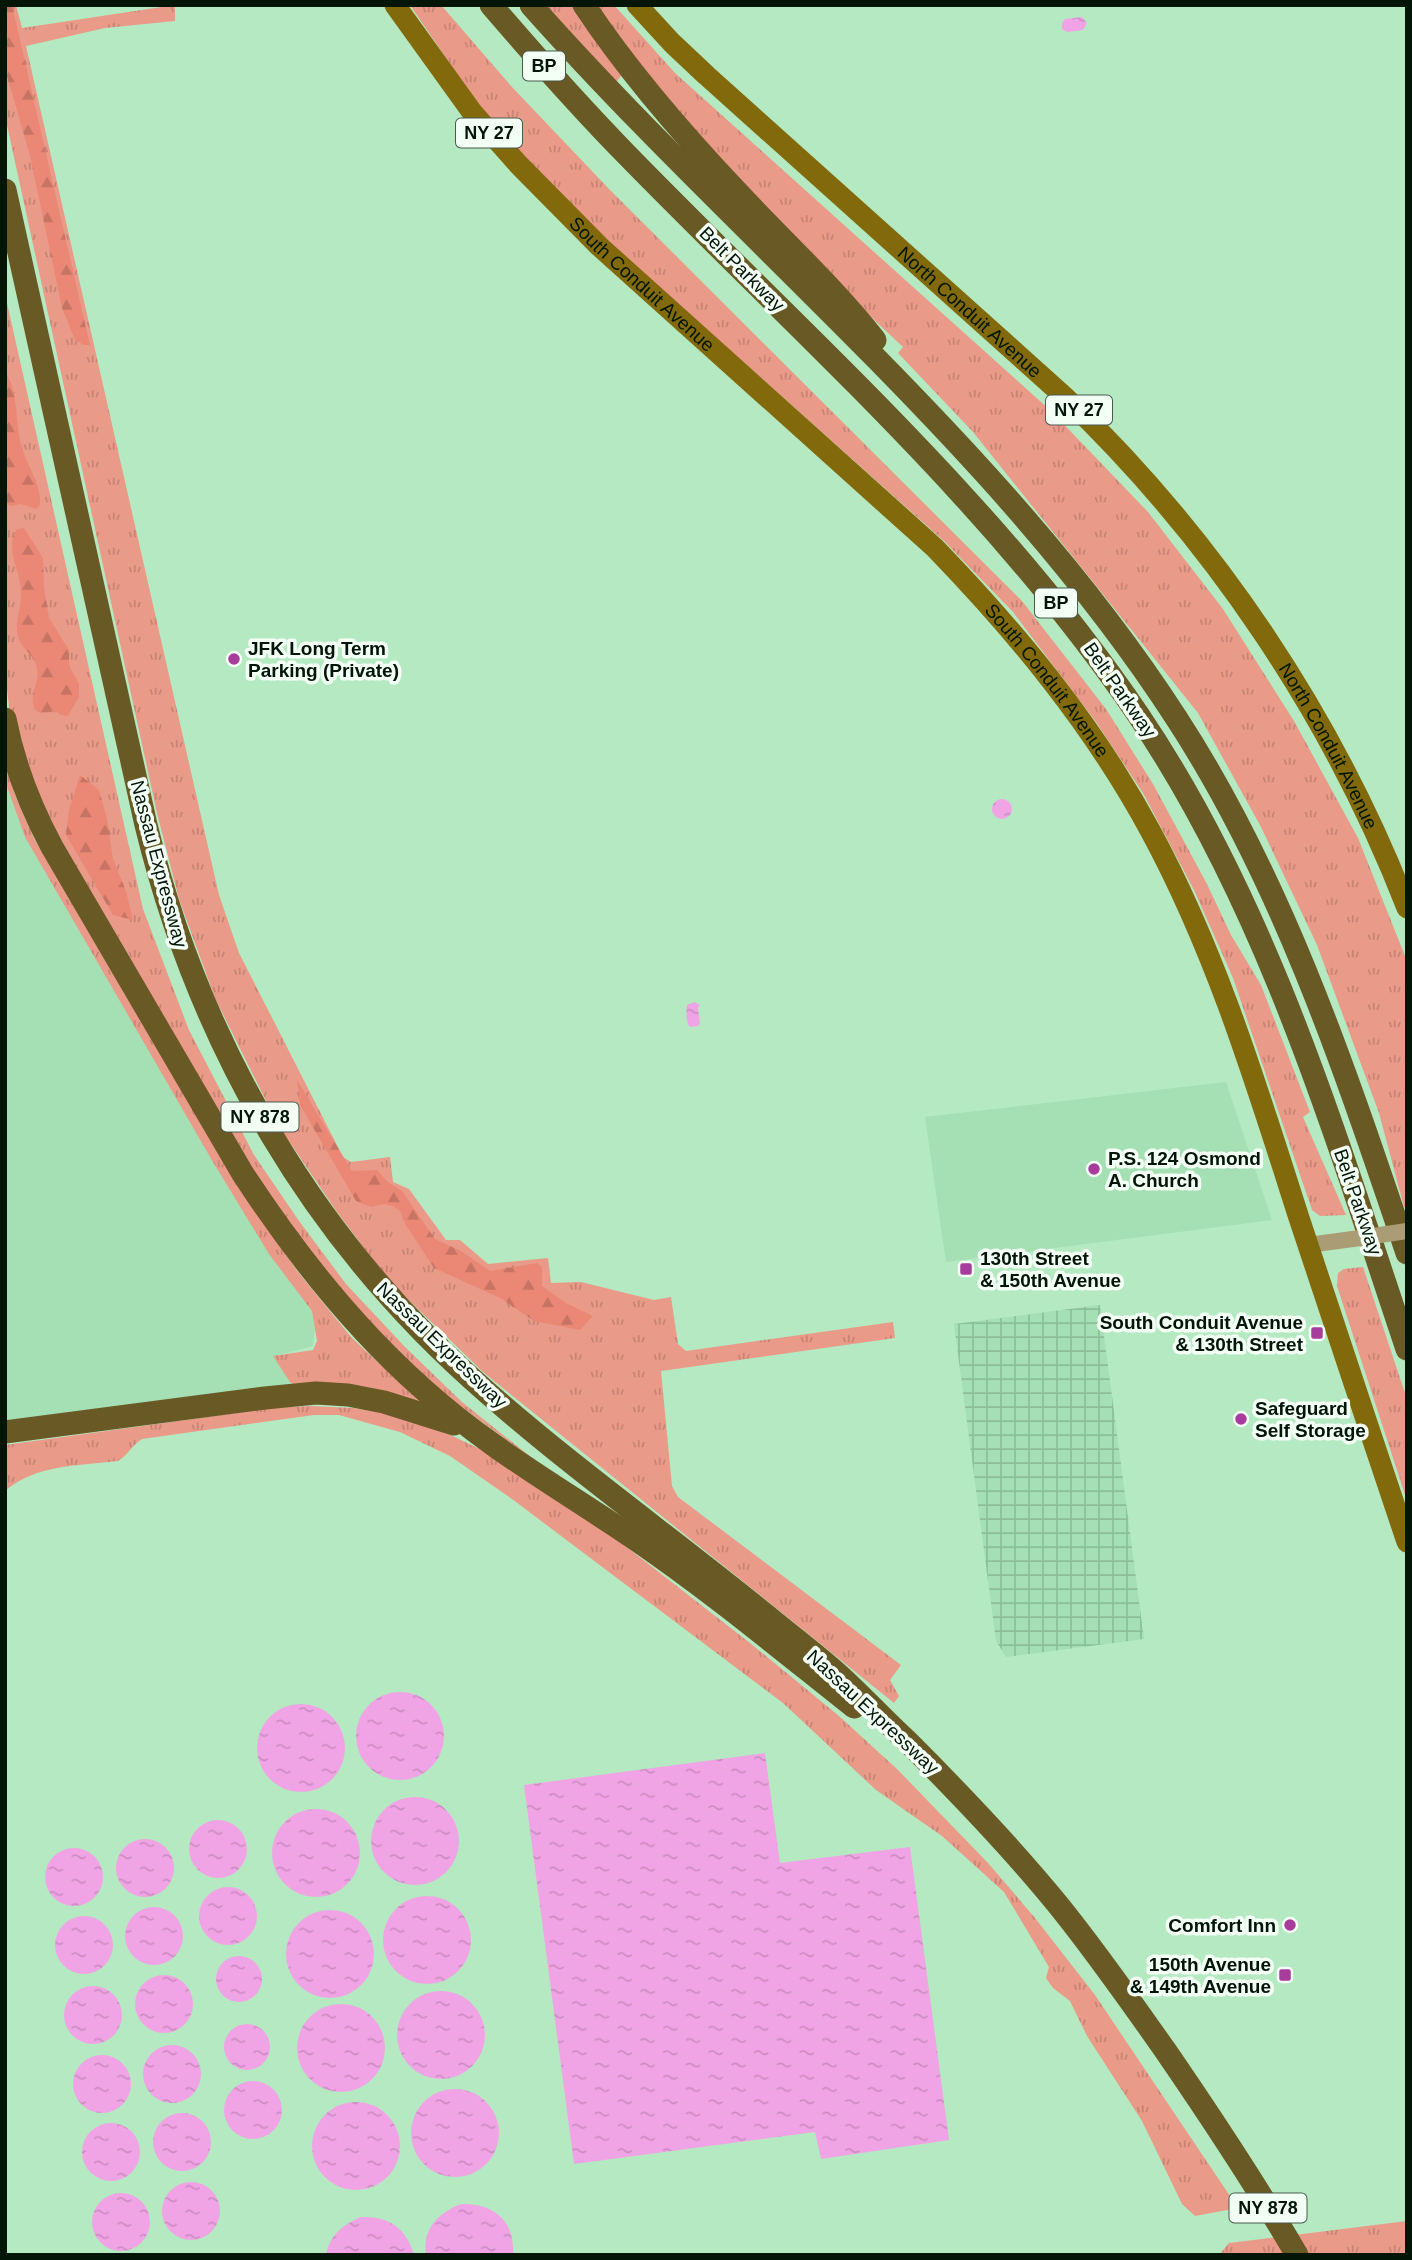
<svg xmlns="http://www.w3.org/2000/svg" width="1412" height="2260" font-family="Helvetica,sans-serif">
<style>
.built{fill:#a4e0b3}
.industrial{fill:url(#industrial-grid)}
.grass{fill:url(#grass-tufts)}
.forest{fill:url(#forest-firs)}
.water{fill:url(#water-ripples)}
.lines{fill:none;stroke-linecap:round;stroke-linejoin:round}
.minor{stroke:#aa9d76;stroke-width:16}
.major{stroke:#826a0c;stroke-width:21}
.highway{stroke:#695924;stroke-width:23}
.minor-bridge{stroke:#aa9d76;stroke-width:16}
.poi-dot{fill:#a83c9c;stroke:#f3fef5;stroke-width:2.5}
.labels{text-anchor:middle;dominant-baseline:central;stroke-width:7;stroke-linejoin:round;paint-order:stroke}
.shield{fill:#f3fef5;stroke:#4a5b4e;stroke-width:2}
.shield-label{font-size:18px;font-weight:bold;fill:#021507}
.street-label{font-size:19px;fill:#021507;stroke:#f3fef5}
.poi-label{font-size:19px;font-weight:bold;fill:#021507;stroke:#f3fef5;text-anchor:start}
</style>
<defs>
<pattern id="industrial-grid" width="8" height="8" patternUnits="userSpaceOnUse" patternTransform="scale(1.75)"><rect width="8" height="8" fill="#a4e0b3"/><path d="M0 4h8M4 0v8" fill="none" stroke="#8cbf98"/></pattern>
<pattern id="grass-tufts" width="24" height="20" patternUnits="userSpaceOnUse" patternTransform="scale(1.75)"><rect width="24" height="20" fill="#ea9a89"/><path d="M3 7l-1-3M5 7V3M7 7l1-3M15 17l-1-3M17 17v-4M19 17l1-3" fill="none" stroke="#c78475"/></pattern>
<pattern id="forest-firs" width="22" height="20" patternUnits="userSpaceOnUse" patternTransform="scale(1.75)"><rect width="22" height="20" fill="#ea8875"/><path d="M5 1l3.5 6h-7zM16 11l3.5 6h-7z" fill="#c77464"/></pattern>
<pattern id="water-ripples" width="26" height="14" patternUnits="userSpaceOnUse" patternTransform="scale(1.75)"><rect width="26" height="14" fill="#f1a4e5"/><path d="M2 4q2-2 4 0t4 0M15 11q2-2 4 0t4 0" fill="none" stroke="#cd8cc3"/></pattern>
</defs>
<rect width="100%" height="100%" fill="#b4e9c1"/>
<g class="built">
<polygon points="5,781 316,1314 313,1346 278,1355 294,1385 5,1423"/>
<polygon points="1226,1082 1272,1220 946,1262 925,1117"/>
</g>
<polygon class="industrial" points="1100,1305 1144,1639 1006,1657 996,1641 954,1324"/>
<g class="grass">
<polygon points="5,5 16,5 22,28 175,5 175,21 105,28 26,46 219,895 239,953 343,1157 351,1162 390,1157 393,1182 409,1189 446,1240 460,1240 488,1264 548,1258 551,1283 581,1282 654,1300 671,1297 678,1344 686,1351 893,1322 895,1338 661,1371 672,1486 678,1497 901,1665 890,1680 899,1696 894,1703 483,1372 388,1280 337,1212 278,1125 215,998 179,899 157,813 5,116"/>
<polygon points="410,5 441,5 511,86 610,190 1022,601 1106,709 1153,784 1207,884 1231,935 1261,985 1310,1112 1303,1117 1346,1215 1320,1216 1312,1210 1233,978 1194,890 1143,793 1096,722 1013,612 944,541 576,213 480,108"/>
<polygon points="545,5 572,5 594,38 623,74 616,82"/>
<polygon points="592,5 614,5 675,73 1051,411 1148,512 1223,609 1294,721 1358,838 1407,961 1407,1207 1404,1207 1379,1113 1317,945 1261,827 1198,713 973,432 898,353 903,347 802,252 652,86"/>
<polygon points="5,294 143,909 189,1030 254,1155 299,1221 346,1284 405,1347 462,1402 542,1466 393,1357 287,1230 46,828 10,715 5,673"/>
<polygon points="5,762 15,795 34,838 230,1173 298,1272 351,1337 429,1410 297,1387 290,1382 273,1356 313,1350 317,1341 312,1311 269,1254 213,1162 25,837 5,781"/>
<polygon points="1363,1267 1407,1399 1407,1501 1337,1286 1338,1273 1344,1269"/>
<path d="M310 1406 353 1408 397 1415 446 1433 482 1450 602 1528 750 1643 839 1716 898 1770 988 1863 1035 1918 1095 1995 1238 2208 1195 2216 1182 2204 1142 2121 1087 2036 1070 2001 1053 1988 1046 1978 1049 1967 1004 1892 942 1836 876 1790 783 1703 512 1499 450 1456 400 1432 339 1415H314L142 1439C132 1445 128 1455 118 1461 79 1466 36 1464 5 1491V1445L272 1408Z"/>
<polygon points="1407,2221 1407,2255 1219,2255 1229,2243"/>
</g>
<g class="forest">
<polygon points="5,5 12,5 90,345 84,345 75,340 62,308 30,156 5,69"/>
<path d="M5 371C20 394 14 422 22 447 27 466 42 485 40 505L36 509 21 504 11 506 5 504Z"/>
<path d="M24 528 43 558 44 588 49 618 69 650V665L79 684V697L68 716 61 715 56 711 41 713 35 710C28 694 40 684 37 668 35 655 21 649 18 636 14 620 22 608 21 592 21 570 4 551 17 529Z"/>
<polygon points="80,775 98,789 101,797 107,819 113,859 126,891 133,920 113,915 66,835 69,810"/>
<polygon points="297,1080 352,1171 377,1170 388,1182 402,1191 435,1239 461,1251 490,1271 537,1263 542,1267 542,1286 566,1303 593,1316 580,1330 534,1321 502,1299 434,1268 405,1224 400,1211 393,1206 383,1204 371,1207 356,1201 300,1105"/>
</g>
<g class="water">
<polygon points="1082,17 1087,23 1083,30 1067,32 1062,29 1062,23 1065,19"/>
<circle cx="1002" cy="809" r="10"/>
<path d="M695 1002 700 1005 698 1008 700 1024 698 1026 690 1027C686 1023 686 1012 687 1005Z"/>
<circle cx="400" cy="1736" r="44"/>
<circle cx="301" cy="1748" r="44"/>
<polygon points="765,1753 780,1863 910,1847 949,2140 821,2159 815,2132 574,2164 524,1785"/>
<circle cx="415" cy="1841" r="44"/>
<circle cx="316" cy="1853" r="44"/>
<circle cx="218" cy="1849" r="29"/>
<circle cx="145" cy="1868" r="29"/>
<circle cx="74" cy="1877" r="29"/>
<circle cx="228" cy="1916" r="29"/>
<circle cx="427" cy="1940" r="44"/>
<circle cx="154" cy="1936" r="29"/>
<circle cx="330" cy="1954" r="44"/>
<circle cx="84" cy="1945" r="29"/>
<circle cx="239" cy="1979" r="23"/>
<circle cx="164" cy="2004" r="29"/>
<circle cx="93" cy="2015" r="29"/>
<circle cx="441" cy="2035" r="44"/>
<circle cx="341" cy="2048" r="44"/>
<circle cx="247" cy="2047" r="23"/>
<circle cx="172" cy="2074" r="29"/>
<circle cx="102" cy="2084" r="29"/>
<circle cx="253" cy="2110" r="29"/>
<circle cx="455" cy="2133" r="44"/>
<circle cx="356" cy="2146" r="44"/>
<circle cx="182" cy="2142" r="29"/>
<circle cx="111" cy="2152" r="29"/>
<circle cx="191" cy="2211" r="29"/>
<circle cx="121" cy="2222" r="29"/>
<path d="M461 2204C493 2203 515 2220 513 2255H426C422 2229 438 2213 461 2204Z"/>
<path d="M361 2217C389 2216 406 2228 414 2255H326C330 2234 343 2225 361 2217Z"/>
</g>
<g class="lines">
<polyline class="minor" points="1308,1245 1353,1239"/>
<g class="major">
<path id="s1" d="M395 5 472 112 518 164 599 246 935 548C1018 634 1094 726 1151 832 1217 954 1257 1087 1299 1218 1334 1326 1371 1434 1407 1542"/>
<path id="s2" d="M637 5 672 43 706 75 1066 398C1214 540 1333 717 1407 908"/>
</g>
<g class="highway">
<path d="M491 5C534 55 578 105 625 153 802 335 996 504 1139 716 1268 907 1334 1132 1407 1349"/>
<path d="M531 5C743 244 1003 449 1177 719 1283 882 1345 1070 1407 1253"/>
<path d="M584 5C629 73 684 136 740 195 785 243 834 288 875 340"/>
<path d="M5 190 146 825C200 1047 315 1244 489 1394 578 1472 675 1541 767 1616 791 1636 817 1655 840 1676 863 1697 884 1720 907 1741 960 1794 1012 1848 1059 1906 1097 1953 1131 2002 1165 2050 1211 2117 1256 2185 1297 2255"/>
<path d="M5 719C14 765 30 806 52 847L243 1174C294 1252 353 1327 423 1389 487 1447 563 1490 635 1539 711 1591 782 1650 854 1707"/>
<polyline points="5,1432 265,1398 316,1393 348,1395 384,1402 454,1424"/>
</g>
<polyline class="minor-bridge" points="1353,1239 1407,1231"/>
</g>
<g class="poi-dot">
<circle cx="234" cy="659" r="7"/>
<circle cx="1094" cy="1169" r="7"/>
<rect x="959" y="1262" width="14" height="14" rx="3.5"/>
<rect x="1310" y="1326" width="14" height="14" rx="3.5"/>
<circle cx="1241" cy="1419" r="7"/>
<circle cx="1290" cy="1925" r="7"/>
<rect x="1278" y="1968" width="14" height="14" rx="3.5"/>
</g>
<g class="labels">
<g class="shield">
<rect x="523" y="51.5" width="42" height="29" rx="5"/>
<rect x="456" y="118.5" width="66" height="29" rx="5"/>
<rect x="1046" y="395.5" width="66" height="29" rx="5"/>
<rect x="1035" y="588.5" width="42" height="29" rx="5"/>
<rect x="221.5" y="1102.5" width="77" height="29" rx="5"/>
<rect x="1229.5" y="2193.5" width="77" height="29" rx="5"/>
</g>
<g class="shield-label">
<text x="544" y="66">BP</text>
<text x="489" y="133">NY 27</text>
<text x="1079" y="410">NY 27</text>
<text x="1056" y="603">BP</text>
<text x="260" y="1117">NY 878</text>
<text x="1268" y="2208">NY 878</text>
</g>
<g class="street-label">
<text transform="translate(742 269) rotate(45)">Belt Parkway</text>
<text stroke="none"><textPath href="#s1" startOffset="374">South Conduit Avenue</textPath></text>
<text stroke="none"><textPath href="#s2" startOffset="453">North Conduit Avenue</textPath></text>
<text stroke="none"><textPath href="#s1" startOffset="942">South Conduit Avenue</textPath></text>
<text transform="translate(1120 690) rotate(55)">Belt Parkway</text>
<text stroke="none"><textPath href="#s2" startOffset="1020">North Conduit Avenue</textPath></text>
<text transform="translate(159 864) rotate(75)">Nassau Expressway</text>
<text transform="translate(1358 1202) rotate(71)">Belt Parkway</text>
<text transform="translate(442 1345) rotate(44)">Nassau Expressway</text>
<text transform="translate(873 1712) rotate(43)">Nassau Expressway</text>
</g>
<g class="poi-label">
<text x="248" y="648">JFK Long Term<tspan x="248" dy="22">Parking (Private)</tspan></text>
<text x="1108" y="1158">P.S. 124 Osmond<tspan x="1108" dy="22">A. Church</tspan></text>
<text x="980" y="1258">130th Street<tspan x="980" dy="22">&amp; 150th Avenue</tspan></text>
<text x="1303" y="1322" text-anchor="end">South Conduit Avenue<tspan x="1303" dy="22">&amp; 130th Street</tspan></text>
<text x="1255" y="1408">Safeguard<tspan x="1255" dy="22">Self Storage</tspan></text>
<text x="1276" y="1925" text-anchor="end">Comfort Inn</text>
<text x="1271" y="1964" text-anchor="end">150th Avenue<tspan x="1271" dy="22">&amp; 149th Avenue</tspan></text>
</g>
</g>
<rect width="1412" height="2260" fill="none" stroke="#021507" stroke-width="14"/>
</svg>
